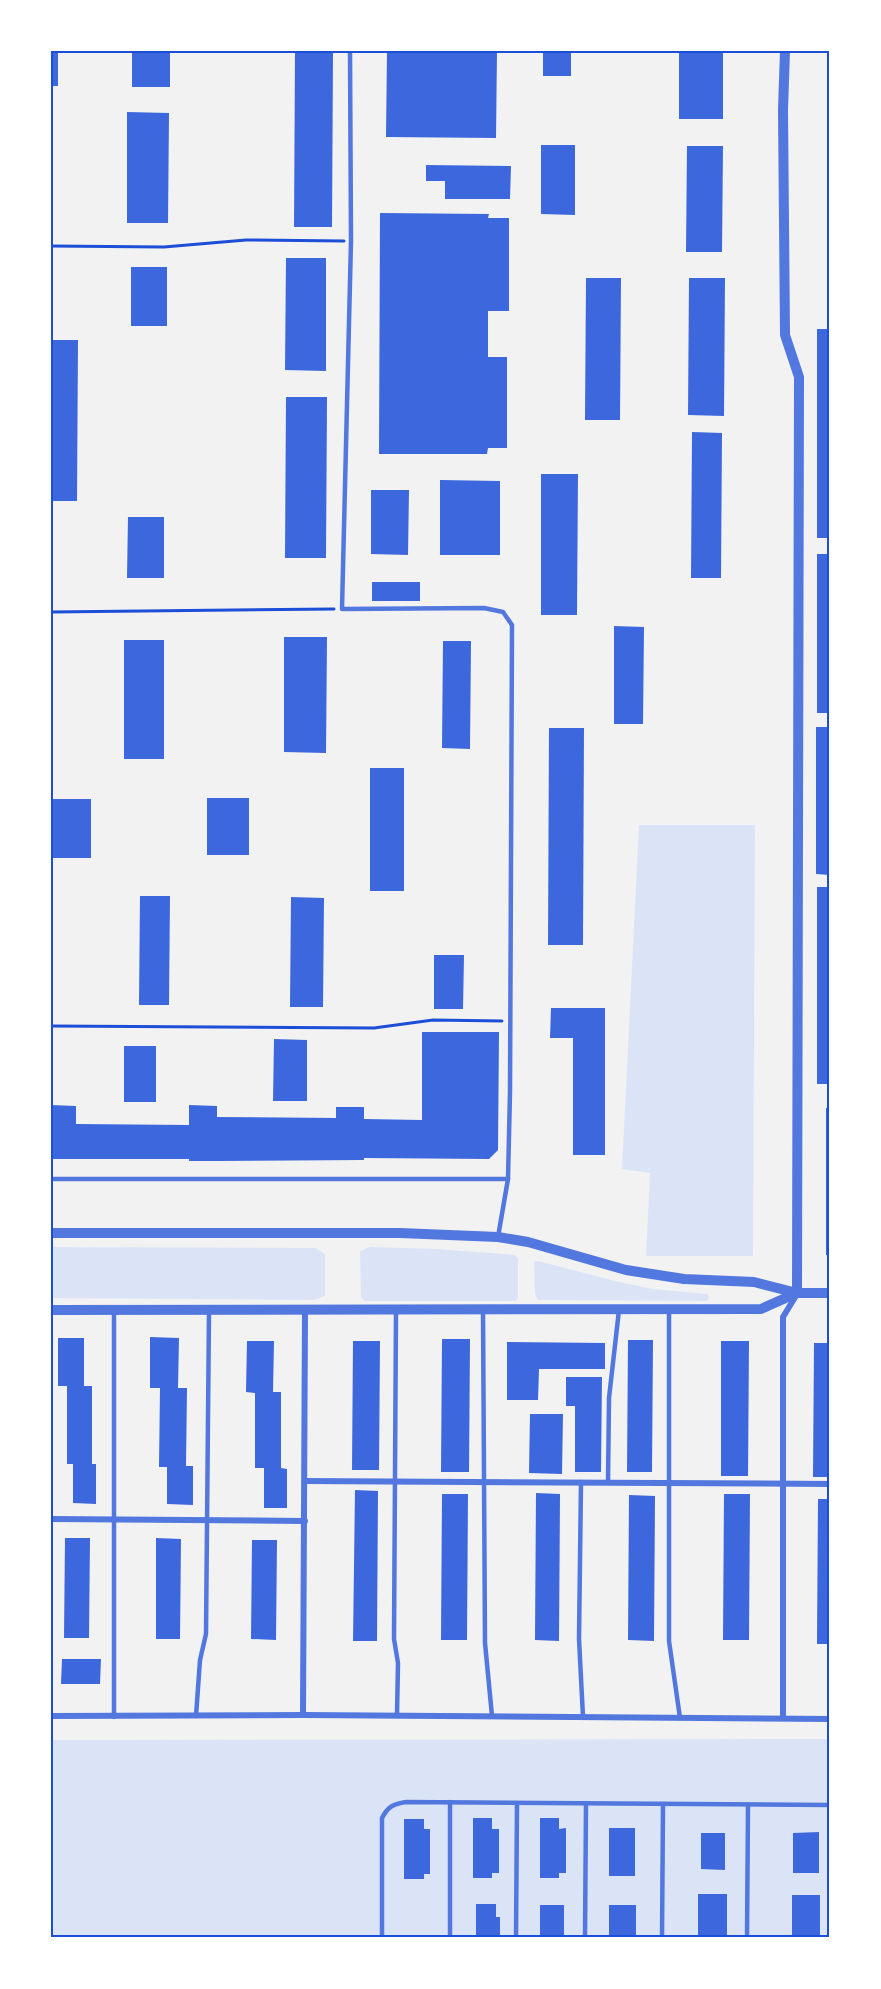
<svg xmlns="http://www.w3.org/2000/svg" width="881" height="1989" font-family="'Space Grotesk',sans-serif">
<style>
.green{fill:#dbe4f7}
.building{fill:#3d67dc}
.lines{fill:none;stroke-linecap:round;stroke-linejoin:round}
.path{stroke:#1d4ed8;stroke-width:3}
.service{stroke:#5277de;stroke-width:4.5}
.minor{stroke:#5277de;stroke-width:6}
.tertiary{stroke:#5277de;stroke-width:10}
.neatline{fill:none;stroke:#1d4ed8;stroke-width:2}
</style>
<rect width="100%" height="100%" fill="#f2f2f2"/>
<g class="green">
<polygon points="639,825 755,825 753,1256 646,1256 650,1173 622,1169"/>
<polygon points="51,1247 315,1248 325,1254 325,1296 314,1300 51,1298"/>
<polygon points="370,1247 437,1249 515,1255 518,1258 518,1297 516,1301 364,1301 361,1297 360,1251"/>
<polygon points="538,1261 615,1281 653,1289 708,1294 709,1298 707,1301 538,1300 535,1294 534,1262"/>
<polygon points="830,1739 830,1938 51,1938 51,1740"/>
</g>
<g class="building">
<rect x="51" y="51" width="7" height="35"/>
<rect x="132" y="51" width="38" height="36"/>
<polygon points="295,51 333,51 332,227 294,227"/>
<polygon points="387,51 497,51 496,138 386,137"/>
<rect x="543" y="51" width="28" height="25"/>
<rect x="679" y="51" width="44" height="68"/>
<polygon points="127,112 169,113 168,223 127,223"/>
<polygon points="541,145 575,145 575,215 541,214"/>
<polygon points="687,146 723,146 722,252 686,252"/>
<polygon points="426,165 511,166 510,199 445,199 445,181 426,181"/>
<polygon points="380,213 489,214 488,218 509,218 509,311 488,311 488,357 507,357 507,448 488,448 487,454 379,454"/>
<polygon points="286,258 326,258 326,371 285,370"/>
<rect x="131" y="267" width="36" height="59"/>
<polygon points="586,278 621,278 620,420 585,420"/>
<polygon points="689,278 725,278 724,416 688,415"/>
<rect x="817" y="329" width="13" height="209"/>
<polygon points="51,340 78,340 77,501 51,501"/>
<polygon points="286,397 327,397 326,558 285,558"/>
<polygon points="692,432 722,433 721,578 691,578"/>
<polygon points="541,474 578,474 577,615 541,615"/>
<polygon points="440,480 500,481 500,555 440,555"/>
<polygon points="371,490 409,490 408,555 371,554"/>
<polygon points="128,517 164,517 164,578 127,578"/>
<rect x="817" y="554" width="13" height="159"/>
<rect x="372" y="582" width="48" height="19"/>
<polygon points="614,626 644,627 643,724 614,724"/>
<polygon points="284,637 327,637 326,753 284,752"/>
<rect x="124" y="640" width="40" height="119"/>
<polygon points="443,641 471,641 470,749 442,748"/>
<polygon points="816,727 830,727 830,875 816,874"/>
<polygon points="549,728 584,728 583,945 548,945"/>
<rect x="370" y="768" width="34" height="123"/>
<rect x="207" y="798" width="42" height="57"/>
<rect x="52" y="799" width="39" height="59"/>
<rect x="817" y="887" width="13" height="197"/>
<polygon points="140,896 170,896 169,1005 139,1005"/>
<polygon points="291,897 324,898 323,1007 290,1007"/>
<polygon points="434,955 464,955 463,1009 434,1009"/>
<polygon points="551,1008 605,1008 605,1155 573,1155 573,1038 550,1038"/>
<polygon points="422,1032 499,1032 498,1150 489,1159 364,1158 364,1160 217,1161 189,1161 189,1159 51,1159 51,1105 76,1106 76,1124 189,1125 189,1105 217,1106 217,1117 336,1118 336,1107 364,1107 364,1119 422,1120"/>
<polygon points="274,1039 307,1040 307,1101 273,1101"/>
<rect x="124" y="1046" width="32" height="56"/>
<rect x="826" y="1108" width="4" height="147"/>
<polygon points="150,1337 179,1338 178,1388 187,1388 186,1466 193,1466 193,1505 167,1504 167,1467 159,1467 160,1388 150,1388"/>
<polygon points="58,1338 84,1338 84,1386 92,1386 92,1464 96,1464 96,1504 73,1503 73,1464 67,1464 67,1386 58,1386"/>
<polygon points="442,1339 470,1339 469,1472 441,1472"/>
<polygon points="628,1340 653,1340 652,1472 627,1472"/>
<polygon points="247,1341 274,1341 273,1392 281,1392 281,1468 287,1469 287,1508 264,1508 264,1468 255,1468 255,1393 246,1392"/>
<polygon points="353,1341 380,1341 379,1470 352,1470"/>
<polygon points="721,1341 749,1341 748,1476 721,1476"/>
<polygon points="507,1342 605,1343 605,1369 539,1369 538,1400 507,1400"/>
<polygon points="814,1343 830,1343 830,1477 813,1477"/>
<polygon points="566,1377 602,1377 601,1472 575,1472 575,1406 566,1406"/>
<polygon points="530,1414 563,1414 562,1474 529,1473"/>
<polygon points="355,1490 378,1491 377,1641 353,1641"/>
<polygon points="536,1493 560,1494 559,1641 535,1640"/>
<polygon points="442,1494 468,1494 467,1640 441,1640"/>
<polygon points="724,1494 750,1494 749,1640 723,1640"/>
<polygon points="629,1495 655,1496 654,1641 628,1640"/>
<polygon points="818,1499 830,1499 830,1644 817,1644"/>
<polygon points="65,1538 90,1538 89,1638 64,1638"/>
<polygon points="156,1538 181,1539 180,1639 156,1639"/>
<polygon points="252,1540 277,1540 276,1640 251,1639"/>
<polygon points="62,1659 101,1659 100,1684 61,1684"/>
<polygon points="473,1818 492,1818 492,1829 499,1829 499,1873 492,1873 492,1878 473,1878"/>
<polygon points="540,1818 559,1818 559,1829 566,1828 566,1873 559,1873 559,1878 540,1878"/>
<polygon points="404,1819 424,1819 424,1829 430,1829 430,1874 424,1874 424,1879 404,1879"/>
<rect x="609" y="1828" width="26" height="48"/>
<polygon points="819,1832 819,1873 793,1873 793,1833"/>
<polygon points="701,1833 725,1833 725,1870 701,1869"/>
<rect x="698" y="1894" width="29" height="44"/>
<rect x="792" y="1895" width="28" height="43"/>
<polygon points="476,1904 496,1904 496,1917 500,1917 500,1938 476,1938"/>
<rect x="540" y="1905" width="24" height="33"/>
<rect x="609" y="1905" width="27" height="33"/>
</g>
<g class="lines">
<g class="path">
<polyline points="51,246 164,247 246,240 344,241"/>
<polyline points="51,612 334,609"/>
<polyline points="51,1026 374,1028 433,1020 502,1021"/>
</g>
<g class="service">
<polyline points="350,51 351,241 342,609 484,608 503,612 512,625 510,1092 508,1179 498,1237"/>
<polyline points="51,1179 508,1179"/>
<polyline points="114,1310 114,1717"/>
<polyline points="483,1310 485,1643 492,1716"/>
<polyline points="669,1310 669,1641 680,1718"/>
<polyline points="396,1311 394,1639 398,1663 397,1715"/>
<polyline points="581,1482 579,1639 583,1717"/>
<polyline points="608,1482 609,1398 619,1310"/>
<polyline points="196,1716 200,1660 206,1634 209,1311"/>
<polyline points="450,1802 450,1938"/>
<path d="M382 1938V1818C388 1806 394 1804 406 1802L830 1805"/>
<polyline points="516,1938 517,1803"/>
<polyline points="585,1938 586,1803"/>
<polyline points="662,1938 663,1804"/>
<polyline points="747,1938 748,1805"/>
</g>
<g class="minor">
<polyline points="305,1481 830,1484"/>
<polyline points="51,1519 305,1521"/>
<polyline points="303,1715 305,1311"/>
<polyline points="51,1716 303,1715 830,1719"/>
<polyline points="783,1718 783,1317 797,1294"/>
</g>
<g class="tertiary">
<polyline points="785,51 783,110 785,335 799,377 797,1293"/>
<polyline points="51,1233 400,1233 498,1237 528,1242 626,1270 684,1279 754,1282 797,1293 830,1293"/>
<polyline points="51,1310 761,1309 797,1293"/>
</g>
</g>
<rect width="881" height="1989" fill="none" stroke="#ffffff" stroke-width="105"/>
<rect x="52" y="52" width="776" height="1884" class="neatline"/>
</svg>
